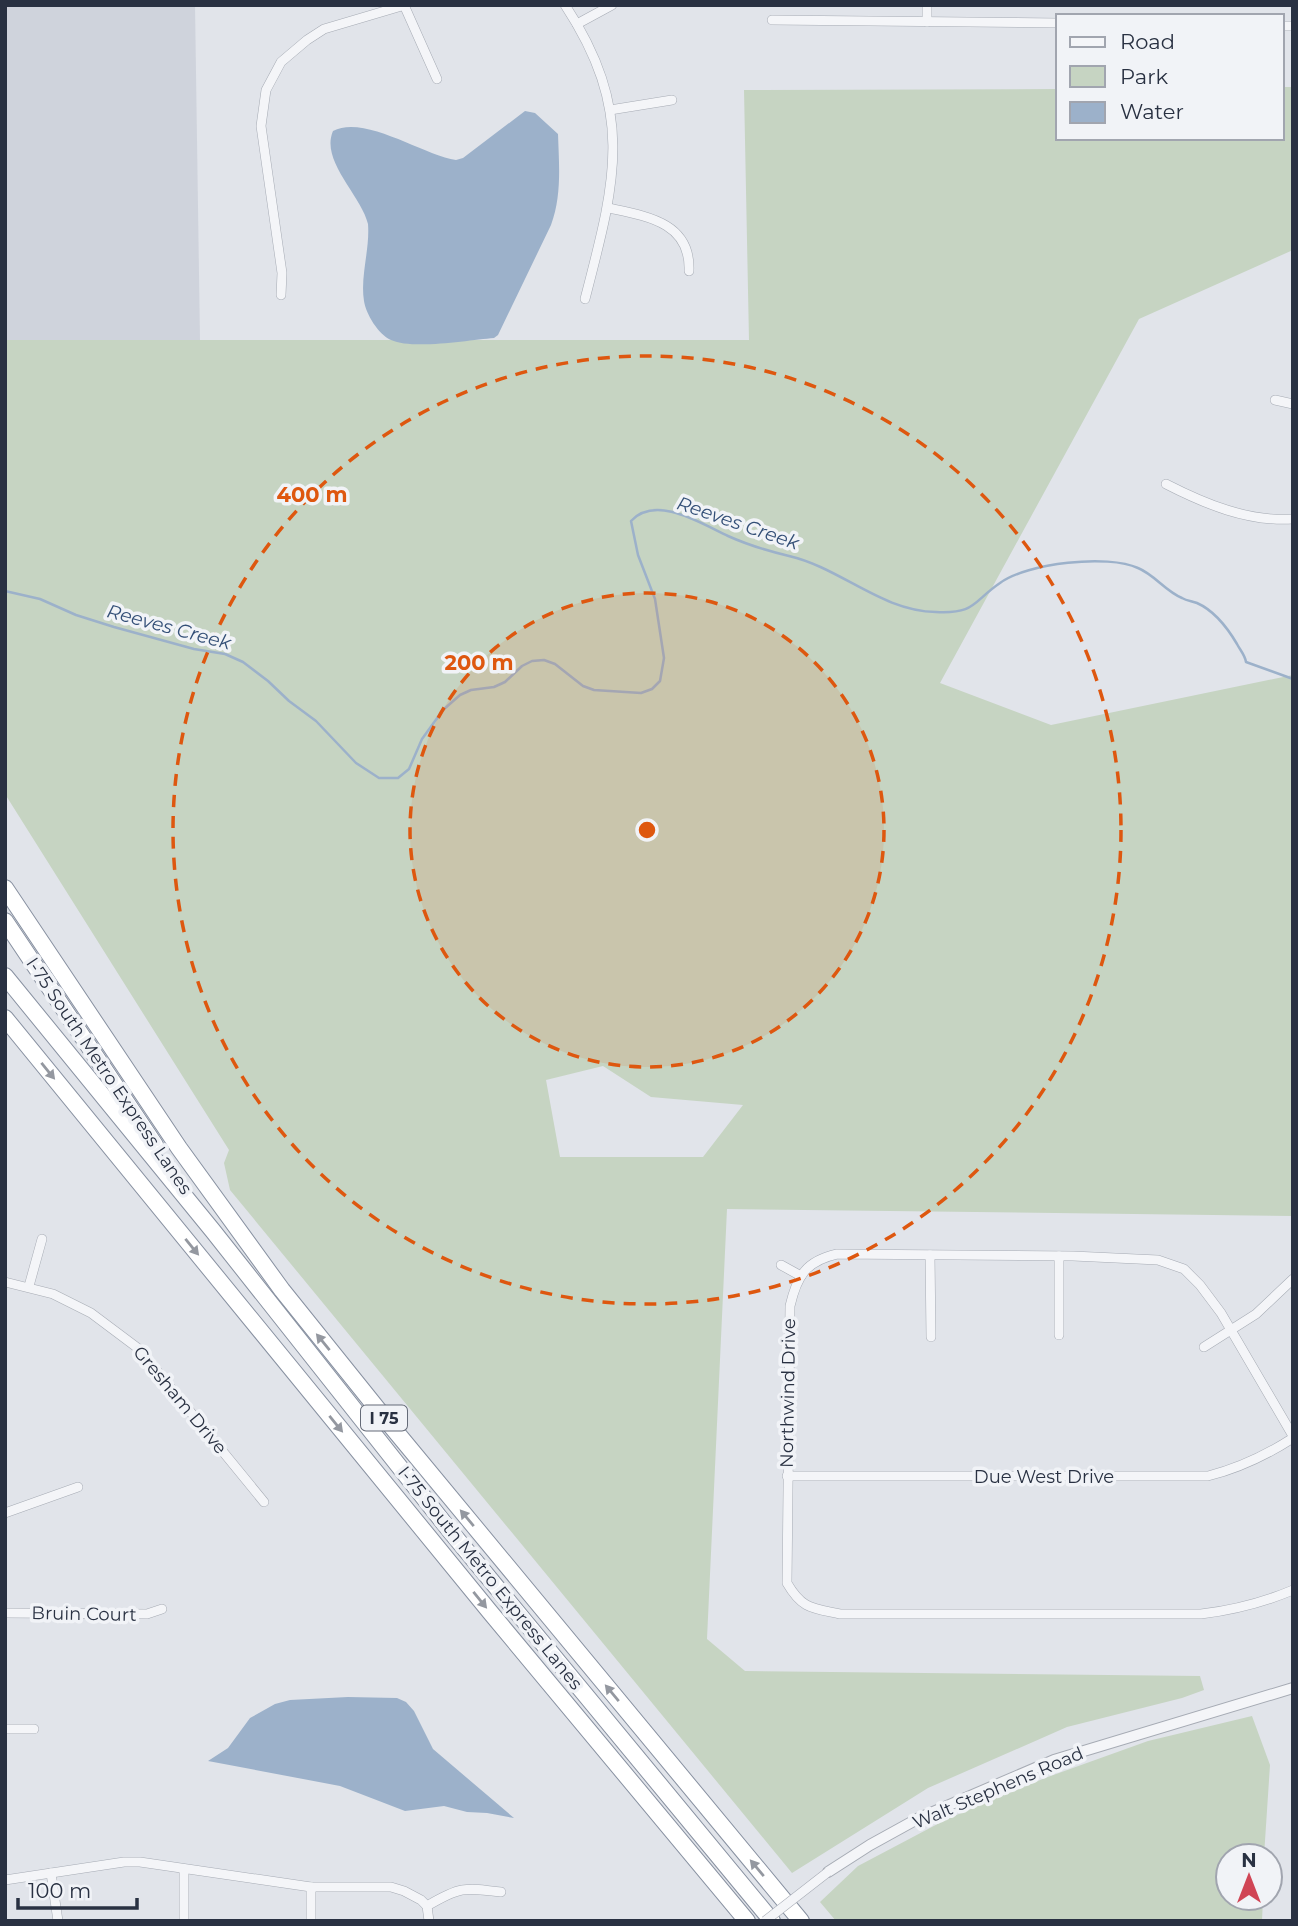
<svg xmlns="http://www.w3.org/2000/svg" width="1298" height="1926" font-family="Montserrat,sans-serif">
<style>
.built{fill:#cfd3dc}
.green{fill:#c6d4c2;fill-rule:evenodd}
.water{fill:#9cb1ca}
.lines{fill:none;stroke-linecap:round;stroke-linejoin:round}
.stream{stroke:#9cb1ca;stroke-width:2.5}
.minor-casing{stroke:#a6abb4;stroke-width:10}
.tertiary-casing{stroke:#a6abb4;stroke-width:12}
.motorway-casing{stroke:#8891a1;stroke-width:18}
.minor{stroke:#f4f5f8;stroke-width:9}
.tertiary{stroke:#f4f5f8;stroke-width:10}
.motorway{stroke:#fff;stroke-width:16}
.minor-bridge-casing{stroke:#a6abb4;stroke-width:10;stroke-linecap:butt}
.minor-bridge{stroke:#f4f5f8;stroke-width:9}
.oneway{fill:#9498a0}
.ring{fill:none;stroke:#de570f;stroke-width:3.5;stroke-dasharray:12 9}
.labels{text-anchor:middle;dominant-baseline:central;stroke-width:7;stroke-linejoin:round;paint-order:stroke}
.shield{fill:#f1f3f7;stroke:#656b78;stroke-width:2}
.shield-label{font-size:16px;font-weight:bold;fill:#293142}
.street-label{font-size:18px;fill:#293142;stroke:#f1f3f7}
.water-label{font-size:19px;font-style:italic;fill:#334f77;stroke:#f1f3f7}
.centre{fill:#de570f;stroke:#f1f3f7;stroke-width:3.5}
.ring-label{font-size:21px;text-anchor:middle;font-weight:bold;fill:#de570f;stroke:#f1f3f7;stroke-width:7;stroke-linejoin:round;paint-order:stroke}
</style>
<rect width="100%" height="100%" fill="#e1e4ea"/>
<polygon class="built" points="5,5 195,5 200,340 5,340"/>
<g class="green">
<path d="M1282 87H1293V250L1139 319 940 683 1051 725 1293 675V1216L727 1209 707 1639 745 1671 1200 1676 1204 1690 1182 1698 1067 1727 928 1788 792 1873 230 1190 224 1163 229 1150 5 794V340H749L744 90 1058 89V138H1282ZM603 1066 651 1097 743 1105 703 1157H560L546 1080Z"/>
<polygon points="1252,1716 1270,1765 1264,1856 1228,1856 1228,1898 1263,1898 1262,1921 836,1921 820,1902 858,1866 947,1819 1045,1778 1148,1741"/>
</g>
<g class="water">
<path d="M525 111 535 113 558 134C559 165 562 195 551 225L498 335 494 338C469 340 413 350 391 340 378 334 366 314 364 301 360 276 370 250 368 224 361 195 320 161 333 131 364 114 423 155 456 160L463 158Z"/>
<polygon points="348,1697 397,1698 406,1702 414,1711 433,1749 514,1818 487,1813 467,1812 444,1806 405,1811 340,1786 208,1761 228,1748 250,1718 275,1704 290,1700"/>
</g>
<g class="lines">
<path class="stream" d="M5 591 40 599 76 615 114 627 194 649 225 654 243 662 268 681 289 701 316 721 356 763 379 778H398L409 769 422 739 443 710 460 695 471 690 494 687 505 682 522 666 532 661 544 660 555 664 583 686 594 690 641 693 652 689 660 681 664 658 655 599 638 555 631 521C656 494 702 524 728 536 748 545 768 551 789 556 841 568 881 611 936 612 976 614 972 602 1000 583 1027 563 1108 554 1138 568 1155 575 1165 591 1182 598 1187 601 1192 601 1197 603 1215 611 1227 627 1237 644 1240 650 1245 655 1246 662L1293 679"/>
<defs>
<g id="minor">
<polyline points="404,5 437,79"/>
<path d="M565 5C636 113 615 183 585 299"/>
<polyline points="772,20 1058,23"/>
<polyline points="927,22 927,5"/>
<polyline points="577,24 612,5"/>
<polyline points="1282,26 1293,26"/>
<polyline points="610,110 672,100"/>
<path d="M608 208C646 216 691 222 689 271"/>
<polyline points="281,295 282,273 261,126 266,90 281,62 307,40 324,29 405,5"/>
<polyline points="1275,400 1293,404"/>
<path d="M1166 484C1205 504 1248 522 1293 519"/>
<polyline points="930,1255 931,1337"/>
<polyline points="781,1265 801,1276"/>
<polyline points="5,1282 53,1294 91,1313 139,1349 264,1502"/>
<polyline points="29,1286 42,1239"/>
<polyline points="1059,1335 1059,1256"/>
<polyline points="1204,1347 1256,1314 1293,1279"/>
<path d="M1293 1436 1221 1313 1200 1285 1184 1269 1158 1260 1073 1256 837 1254C806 1261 797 1276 790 1306L787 1583C802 1609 812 1608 840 1614H1201C1234 1610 1262 1603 1293 1590"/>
<path d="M787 1476H1208C1240 1468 1265 1456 1293 1438"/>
<polyline points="5,1513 78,1487"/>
<polyline points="5,1613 147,1614 162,1609"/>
<polyline points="5,1729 34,1729"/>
<polyline points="51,1873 58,1921"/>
<polyline points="5,1880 124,1862 140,1862 311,1887 391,1887 404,1891 421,1900 427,1906"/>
<polyline points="311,1887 311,1921"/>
<path d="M427 1906C459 1887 464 1887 501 1892"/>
<polyline points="427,1906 429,1921"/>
<polyline points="184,1921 184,1869"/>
</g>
<polyline id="tertiary" points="828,1872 870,1845 919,1818 1054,1760 1293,1688"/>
<g id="motorway">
<polyline points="5,888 179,1148 282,1290 392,1427 801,1921"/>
<polyline points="5,921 155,1145"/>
<polyline points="5,976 213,1231 451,1532 772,1921"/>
<polyline points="5,1018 490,1612 747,1921"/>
</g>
</defs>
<use href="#minor" class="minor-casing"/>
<use href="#tertiary" class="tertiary-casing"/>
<use href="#motorway" class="motorway-casing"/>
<use href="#minor" class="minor"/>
<use href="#tertiary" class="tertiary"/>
<use href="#motorway" class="motorway"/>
<defs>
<polyline id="minor-bridge" points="765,1921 828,1872"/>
</defs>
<use href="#minor-bridge" class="minor-bridge-casing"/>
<use href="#minor-bridge" class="minor-bridge"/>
</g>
<defs><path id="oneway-solid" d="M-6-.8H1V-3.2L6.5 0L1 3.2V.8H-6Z" transform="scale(1.75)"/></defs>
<g class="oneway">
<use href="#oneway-solid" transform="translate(48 1071) rotate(51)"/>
<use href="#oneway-solid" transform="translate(192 1247) rotate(51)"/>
<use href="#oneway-solid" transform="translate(323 1342) rotate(-129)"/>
<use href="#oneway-solid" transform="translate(336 1424) rotate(51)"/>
<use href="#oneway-solid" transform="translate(467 1518) rotate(-130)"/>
<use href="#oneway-solid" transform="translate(480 1600) rotate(51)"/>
<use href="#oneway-solid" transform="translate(612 1693) rotate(-130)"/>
<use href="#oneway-solid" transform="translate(757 1868) rotate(-130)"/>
</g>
<circle cx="647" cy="830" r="237" fill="#de570f" fill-opacity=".12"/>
<g class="ring">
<circle cx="647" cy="830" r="237"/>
<circle cx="647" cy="830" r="474"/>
</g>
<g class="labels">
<rect class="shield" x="361" y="1405.5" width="46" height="25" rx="5"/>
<g class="shield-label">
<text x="384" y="1418">I 75</text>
</g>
<g class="street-label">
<text transform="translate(109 1076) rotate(56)">I-75 South Metro Express Lanes</text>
<text transform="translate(788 1393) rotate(-89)">Northwind Drive</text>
<text transform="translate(180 1400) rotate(50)">Gresham Drive</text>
<text x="1044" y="1477">Due West Drive</text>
<text transform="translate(490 1578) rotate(51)">I-75 South Metro Express Lanes</text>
<text transform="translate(84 1614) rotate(1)">Bruin Court</text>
<text transform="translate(998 1788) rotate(-23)">Walt Stephens Road</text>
</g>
<g class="water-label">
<text transform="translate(738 523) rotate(19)">Reeves Creek</text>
<text transform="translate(169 627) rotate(15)">Reeves Creek</text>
</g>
</g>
<circle cx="647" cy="830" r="10" class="centre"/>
<g class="ring-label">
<text x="312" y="502">400 m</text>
<text x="479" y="670">200 m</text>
</g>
<rect width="1298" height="1926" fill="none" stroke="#293142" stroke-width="14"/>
<rect x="1056" y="14" width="228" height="126" fill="#f1f3f7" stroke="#a1a5af" stroke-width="2"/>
<rect x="1070" y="37" width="35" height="10" fill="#f4f5f8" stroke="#a1a5af" stroke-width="2"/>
<text x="1120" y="49" font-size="21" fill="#293142">Road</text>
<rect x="1070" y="66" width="35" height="21" fill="#c6d4c2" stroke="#a1a5af" stroke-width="2"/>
<text x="1120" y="84" font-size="21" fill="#293142">Park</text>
<rect x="1070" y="102" width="35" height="21" fill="#9cb1ca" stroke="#a1a5af" stroke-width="2"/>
<text x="1120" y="119" font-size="21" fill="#293142">Water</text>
<g transform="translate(1249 1877)"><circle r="33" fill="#f1f3f7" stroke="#a1a5af" stroke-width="2"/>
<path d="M0-5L12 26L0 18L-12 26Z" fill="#d04555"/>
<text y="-10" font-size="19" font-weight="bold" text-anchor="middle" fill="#293142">N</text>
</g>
<path d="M18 1898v10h119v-10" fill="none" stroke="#293142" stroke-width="3.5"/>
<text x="28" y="1898" font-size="21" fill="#293142" stroke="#f1f3f7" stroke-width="5" paint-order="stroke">100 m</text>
</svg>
